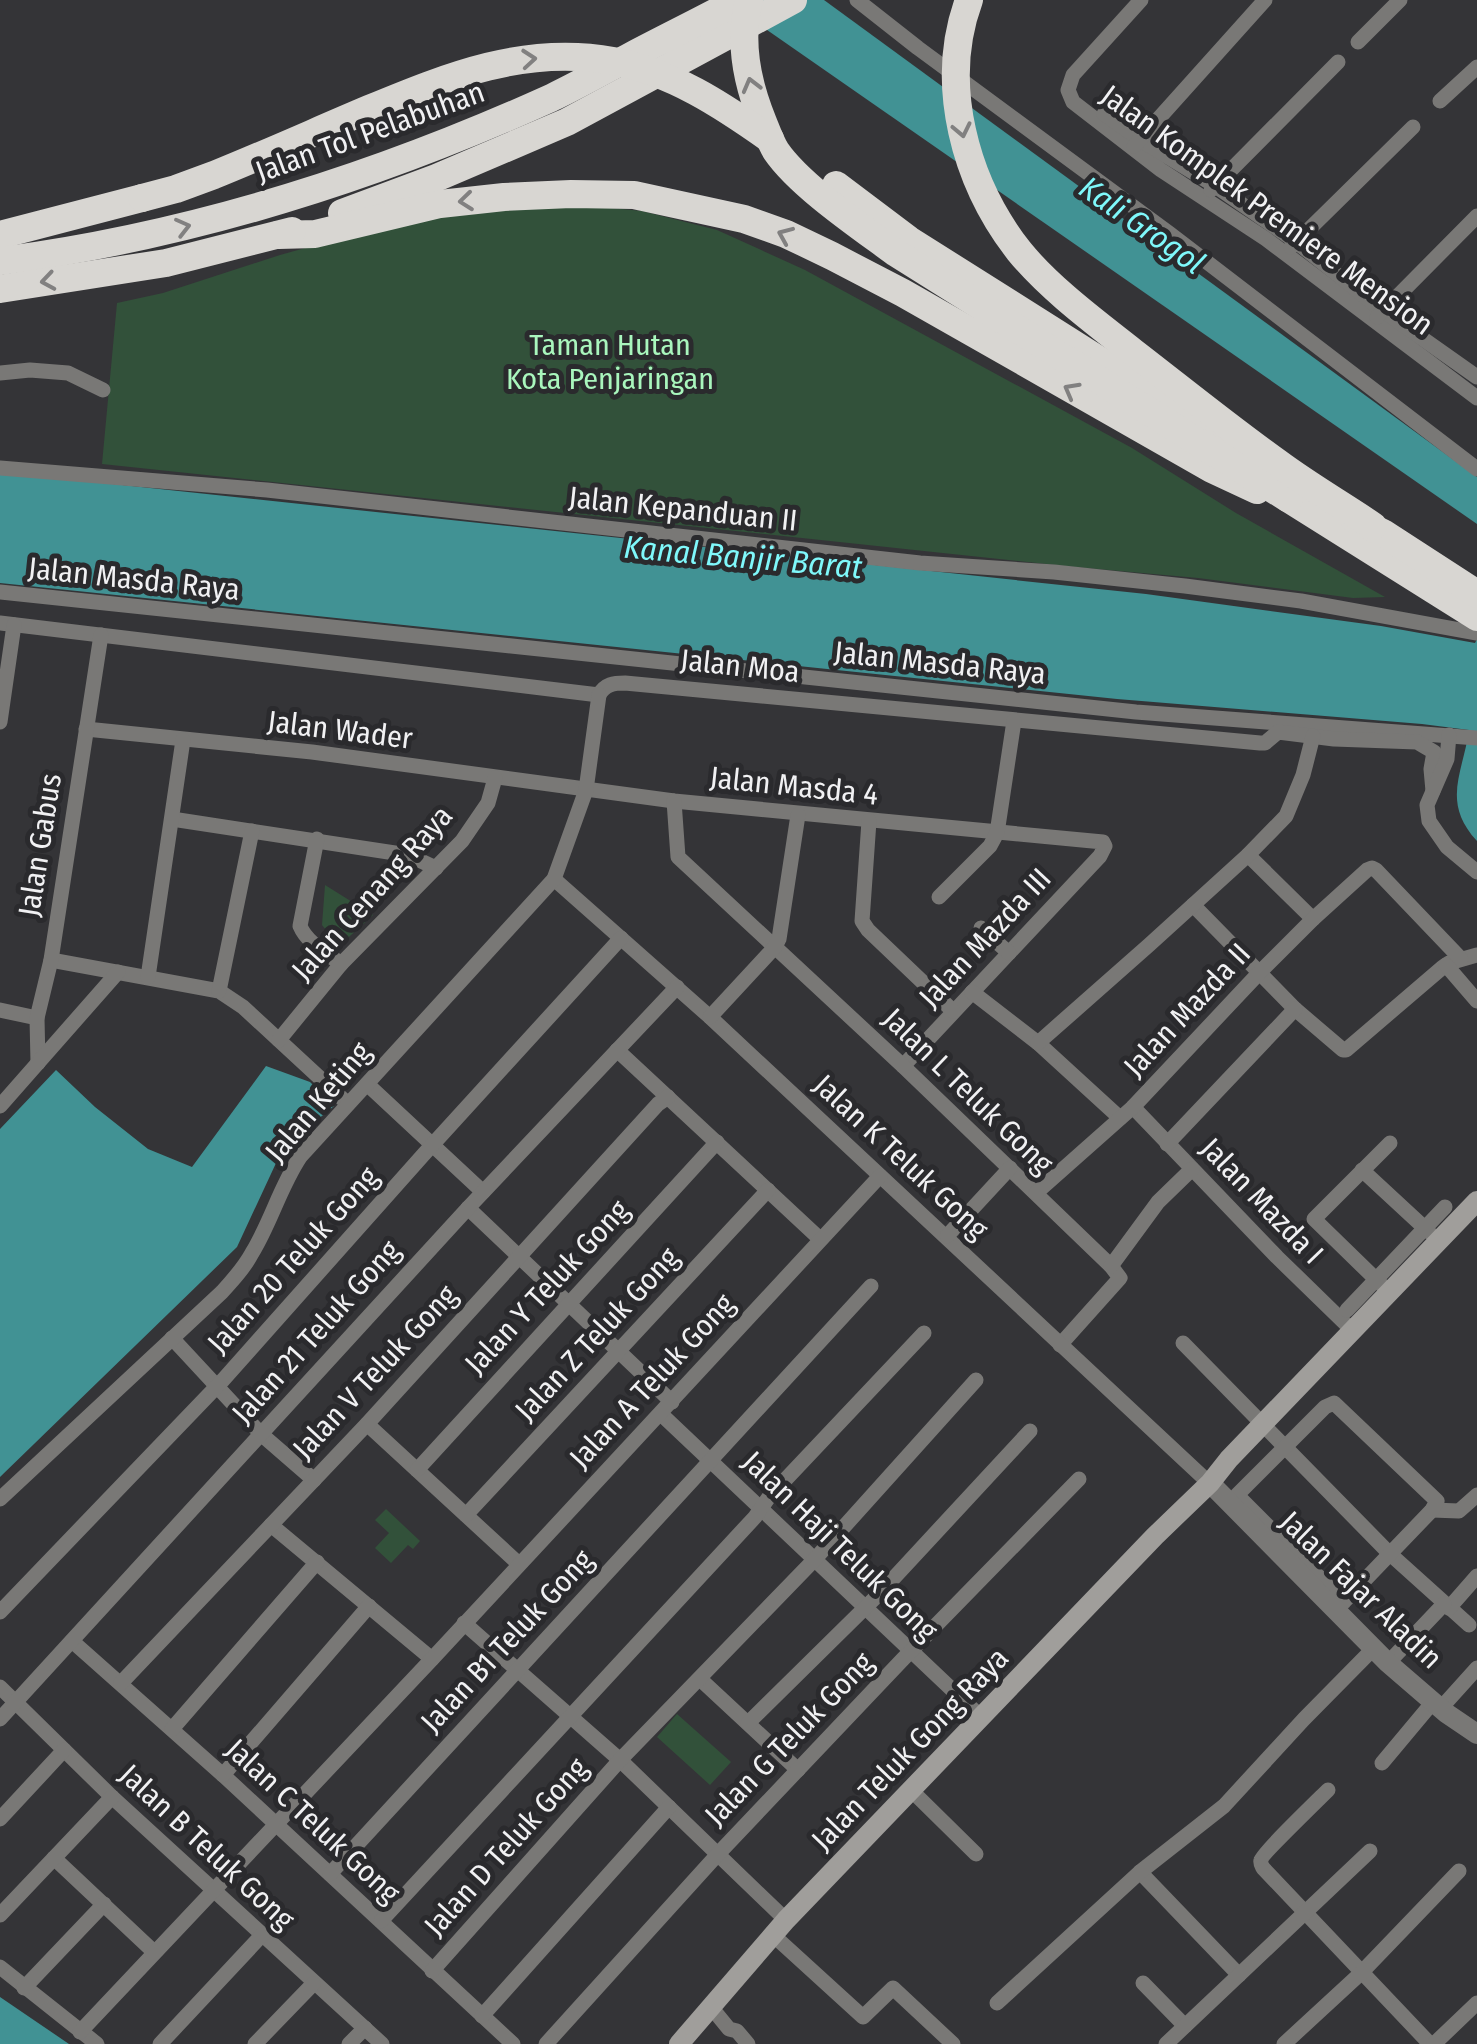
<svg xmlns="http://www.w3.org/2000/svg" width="1477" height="2044" font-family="'Fira Sans Condensed',sans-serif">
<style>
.green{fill:#32513a}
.water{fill:#419294}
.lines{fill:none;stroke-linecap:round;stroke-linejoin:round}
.minor{stroke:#797876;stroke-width:15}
.tertiary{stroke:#797876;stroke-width:20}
.secondary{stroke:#a09e9b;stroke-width:20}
.motorway{stroke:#d8d6d2;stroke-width:28}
.motorway-bridge{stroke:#d8d6d2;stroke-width:28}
.oneway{stroke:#818080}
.labels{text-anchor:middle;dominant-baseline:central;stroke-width:10;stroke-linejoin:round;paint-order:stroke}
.street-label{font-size:30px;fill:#f1f1f3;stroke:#2a2a2d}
.park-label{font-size:30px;fill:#a9f6bd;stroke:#2a2a2d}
.water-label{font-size:32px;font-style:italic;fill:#7ff8fb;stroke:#2a2a2d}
</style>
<rect width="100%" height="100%" fill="#343437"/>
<g class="green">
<polygon points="581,205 642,211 717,230 805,270 1132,448 1236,513 1385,597 1353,598 1198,578 1075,567 102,464 117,303 163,293 280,255 359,233 441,215"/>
<polygon points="325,885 373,915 339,946 322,925"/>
<polygon points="386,1509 420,1541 413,1549 408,1545 391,1563 375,1548 389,1533 375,1520"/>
<polygon points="677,1714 731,1762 710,1785 657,1737"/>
</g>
<g class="water">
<polygon points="724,0 824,0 1477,477 1477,524"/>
<path d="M0 472 1146 594 1381 626 1475 643 1477 639V841C1441 802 1463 773 1469 730L1422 724 1117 699 0 583Z"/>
<polygon points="266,1066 310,1082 334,1106 283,1148 237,1247 0,1477 0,1129 56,1070 95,1107 148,1149 192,1167"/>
<polygon points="0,1997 69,2044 0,2044"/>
</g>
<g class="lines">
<g class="minor">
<polyline points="857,0 918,48 1169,233 1477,469"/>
<polyline points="1141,0 1073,75 1068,90 1073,102 1161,170 1266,239 1477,398"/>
<polyline points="1358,42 1400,0"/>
<polyline points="1440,101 1477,67"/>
<polyline points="1104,114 1139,139 1214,185 1295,241 1382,310 1477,377"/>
<polyline points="1134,146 1265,0"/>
<polyline points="1211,190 1338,62"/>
<polyline points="1291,247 1413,127"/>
<polyline points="1377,317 1477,216"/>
<polyline points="0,373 30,370 68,373 103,390"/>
<polyline points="0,468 267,490 920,563 1054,572 1185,586 1301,601 1477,633"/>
<polyline points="0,592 1136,712 1477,738"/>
<path d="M0 623 599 695C605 684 614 683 625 683L1260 743H1265L1278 732 1334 739 1417 742 1434 752 1431 769 1433 791"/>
<polyline points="0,722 14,625"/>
<polyline points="86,729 312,752 674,801 1103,842 1105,846 1100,856 903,1066"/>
<polyline points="1449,735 1447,759 1427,805 1429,821 1447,847 1477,872"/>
<polyline points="674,801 678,857 903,1066 1111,1266 1120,1278 1060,1345"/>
<polyline points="172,819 408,855 436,868"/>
<polyline points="869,821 862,921 868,930 953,1011"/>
<path d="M317 839 300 926C307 943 327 953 341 964"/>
<polyline points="1248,855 1313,919"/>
<polyline points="554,879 710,1017 1206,1480"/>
<polyline points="939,897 990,846 997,833 1014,721"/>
<polyline points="1193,905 1295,1009 1343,1050 1346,1050 1443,967 1449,963 1477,955"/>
<polyline points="981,928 1009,953"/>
<polyline points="51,960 219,991 243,1007 348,1104"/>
<polyline points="1446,965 1477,1001"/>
<polyline points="148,977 183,740"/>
<polyline points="219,991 252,831"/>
<polyline points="972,992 1038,1043 1120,1118"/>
<polyline points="0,1010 37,1018"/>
<polyline points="710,1017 775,947 779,939 798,815"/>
<polyline points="279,1040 341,964 462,841 488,803 495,778"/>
<polyline points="1038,1043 1149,945 1248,855 1286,816 1303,775 1313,736"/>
<polyline points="617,1050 820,1239"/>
<polyline points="38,1063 37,1018 51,960 101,635"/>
<polyline points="367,1084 483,1192"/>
<polyline points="0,1106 118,972"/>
<polyline points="1133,1107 1277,1257 1353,1331"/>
<polyline points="1390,1143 1314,1219 1390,1293"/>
<polyline points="1167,1144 1295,1009"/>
<polyline points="1362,1170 1429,1232"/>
<polyline points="1036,1193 1133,1107 1259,973 1313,919 1367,870 1372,868 1376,870 1461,959"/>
<polyline points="468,1208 672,1402"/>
<polyline points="947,1236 1010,1168"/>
<polyline points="1111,1266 1158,1202 1192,1169"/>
<polyline points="1347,1310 1445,1207"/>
<polyline points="172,1338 261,1434 314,1480"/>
<polyline points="1183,1343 1389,1553 1469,1625"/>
<polyline points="661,1414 982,1718"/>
<polyline points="367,1424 519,1564"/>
<polyline points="417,1470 717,1142"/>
<path d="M0 1499 222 1292C233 1280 244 1268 252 1253 271 1222 280 1187 300 1157L554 879 586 790 599 695"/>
<polyline points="1432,1510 1459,1511 1477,1495"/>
<polyline points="466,1515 768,1190"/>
<polyline points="271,1525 432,1659"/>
<polyline points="1449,1608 1477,1576"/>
<polyline points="1335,1611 1432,1510 1437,1501 1334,1403 1325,1407 1237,1495 1344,1602"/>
<polyline points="0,1612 223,1380 424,1154 621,938"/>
<polyline points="464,1623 620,1760 786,1920"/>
<polyline points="72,1641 223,1775 513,2044"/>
<polyline points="1388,1663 1444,1604"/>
<polyline points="700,1679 798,1770"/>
<polyline points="121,1683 367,1424 658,1104 668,1097"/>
<polyline points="0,1687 112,1797 382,2044"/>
<polyline points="1441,1708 1477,1668"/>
<polyline points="0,1719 468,1208 677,987"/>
<polyline points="748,1723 879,1594 1030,1431"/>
<polyline points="172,1729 317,1562"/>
<polyline points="1382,1763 1433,1702"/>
<polyline points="223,1775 369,1606"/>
<path d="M1328 1790C1319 1799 1262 1854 1261 1860 1260 1863 1262 1866 1263 1868L1430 2044"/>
<polyline points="912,1791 976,1854"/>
<polyline points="0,1819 64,1750"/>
<polyline points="54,1858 154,1952"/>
<polyline points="1140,1872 1239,1975"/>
<polyline points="330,1874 871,1286"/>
<polyline points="0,1915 112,1797"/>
<polyline points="381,1921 755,1517 769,1497 924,1333"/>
<polyline points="773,1935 863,2017 893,1988 953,2044"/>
<polyline points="0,1967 97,2044"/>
<polyline points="432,1971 620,1760 815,1559 976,1380"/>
<polyline points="1143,1983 1185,2026"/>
<polyline points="24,1988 104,1904"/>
<polyline points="997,2003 1140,1872 1224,1806 1304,1719 1374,1648"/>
<polyline points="711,2007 729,2029 737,2031 748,2044"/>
<polyline points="482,2016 669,1807"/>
<polyline points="80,2032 432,1659 880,1176"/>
<polyline points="160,2044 262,1935"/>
<polyline points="255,2044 313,1984"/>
<polyline points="349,2044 365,2028"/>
<polyline points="546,2044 718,1854 903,1659 1079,1479"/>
<polyline points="1166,2044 1370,1851"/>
<polyline points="1284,2044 1361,1973 1459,1871"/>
<polyline points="1434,2044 1477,2003"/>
</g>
<polyline class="tertiary" points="1210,1483 1388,1663 1446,1713 1477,1734"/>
<polyline class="secondary" points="679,2044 786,1920 1155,1536 1210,1483 1229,1459 1477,1201"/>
<g class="motorway">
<polyline points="836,185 909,240 1249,455"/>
<polyline points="342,213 436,178 567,122 793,0"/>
<polyline points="0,235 142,198"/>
<polyline points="278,235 315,234 440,204 504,197 571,194 634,195 744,219 786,234 832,256 903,293 1212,469 1257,490"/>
<path d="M0 261C191 236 376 177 551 98 578 85 605 70 631 56 667 37 704 19 739 0"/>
<polyline points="0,289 166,263 292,231"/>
<polyline points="1289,499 1477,617"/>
<polyline points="1354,519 1383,533 1477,594"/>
</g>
<g class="motorway-bridge">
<path d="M749 0C738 42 747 83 763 122 767 132 771 143 776 151 800 186 861 227 896 253L1289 499"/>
<path d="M969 0C938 84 965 182 1019 251 1049 288 1095 322 1133 352 1181 389 1229 428 1278 463 1309 486 1342 505 1373 526"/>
<path d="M142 198 176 189 214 175C266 154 317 131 369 109 449 76 525 45 613 61 672 72 722 105 770 139"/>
</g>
</g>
<defs><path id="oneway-chevron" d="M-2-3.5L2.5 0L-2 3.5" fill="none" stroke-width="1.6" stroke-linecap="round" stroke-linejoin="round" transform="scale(2.5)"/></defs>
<g class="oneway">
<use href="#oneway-chevron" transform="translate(529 59) rotate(-5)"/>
<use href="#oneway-chevron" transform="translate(751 85) rotate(-105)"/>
<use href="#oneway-chevron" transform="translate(962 130) rotate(78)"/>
<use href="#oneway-chevron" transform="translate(466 201) rotate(174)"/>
<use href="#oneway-chevron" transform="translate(183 227) rotate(-14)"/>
<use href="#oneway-chevron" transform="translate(785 235) rotate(-157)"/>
<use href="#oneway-chevron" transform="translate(48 281) rotate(171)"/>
<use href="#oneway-chevron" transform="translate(1071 390) rotate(-151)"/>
</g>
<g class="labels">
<g class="street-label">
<text transform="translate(370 132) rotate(-20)">Jalan Tol Pelabuhan</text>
<text transform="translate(1267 210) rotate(36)">Jalan Komplek Premiere Mension</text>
<text transform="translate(683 509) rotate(6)">Jalan Kepanduan II</text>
<text transform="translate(134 579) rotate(6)">Jalan Masda Raya</text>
<text transform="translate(940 663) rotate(6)">Jalan Masda Raya</text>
<text transform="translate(740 666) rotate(6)">Jalan Moa</text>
<text transform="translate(340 730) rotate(7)">Jalan Wader</text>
<text transform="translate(794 786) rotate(6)">Jalan Masda 4</text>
<text transform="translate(40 845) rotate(-81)">Jalan Gabus</text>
<text transform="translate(372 893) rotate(-48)">Jalan Cenang Raya</text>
<text transform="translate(985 938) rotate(-47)">Jalan Mazda III</text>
<text transform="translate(1187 1010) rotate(-47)">Jalan Mazda II</text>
<text transform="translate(968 1091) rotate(44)">Jalan L Teluk Gong</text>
<text transform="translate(318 1102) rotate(-50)">Jalan Keting</text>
<text transform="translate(901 1157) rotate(43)">Jalan K Teluk Gong</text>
<text transform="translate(1262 1201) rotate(46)">Jalan Mazda I</text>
<text transform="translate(293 1260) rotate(-48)">Jalan 20 Teluk Gong</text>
<text transform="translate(547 1287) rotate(-47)">Jalan Y Teluk Gong</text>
<text transform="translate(316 1332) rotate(-48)">Jalan 21 Teluk Gong</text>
<text transform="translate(597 1334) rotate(-47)">Jalan Z Teluk Gong</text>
<text transform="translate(375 1372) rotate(-47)">Jalan V Teluk Gong</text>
<text transform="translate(652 1381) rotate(-47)">Jalan A Teluk Gong</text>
<text transform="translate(840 1546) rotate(44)">Jalan Haji Teluk Gong</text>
<text transform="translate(1361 1590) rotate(44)">Jalan Fajar Aladin</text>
<text transform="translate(507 1641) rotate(-47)">Jalan B1 Teluk Gong</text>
<text transform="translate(789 1739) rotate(-46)">Jalan G Teluk Gong</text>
<text transform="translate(910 1749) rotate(-46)">Jalan Teluk Gong Raya</text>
<text transform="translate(313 1821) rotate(43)">Jalan C Teluk Gong</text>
<text transform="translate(207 1847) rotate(43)">Jalan B Teluk Gong</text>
<text transform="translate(506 1847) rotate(-48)">Jalan D Teluk Gong</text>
</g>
<g class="park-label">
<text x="610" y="345">Taman Hutan<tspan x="610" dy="34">Kota Penjaringan</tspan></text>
</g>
<g class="water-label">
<text transform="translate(1142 225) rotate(35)">Kali Grogol</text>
<text transform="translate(743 557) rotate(5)">Kanal Banjir Barat</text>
</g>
</g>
</svg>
